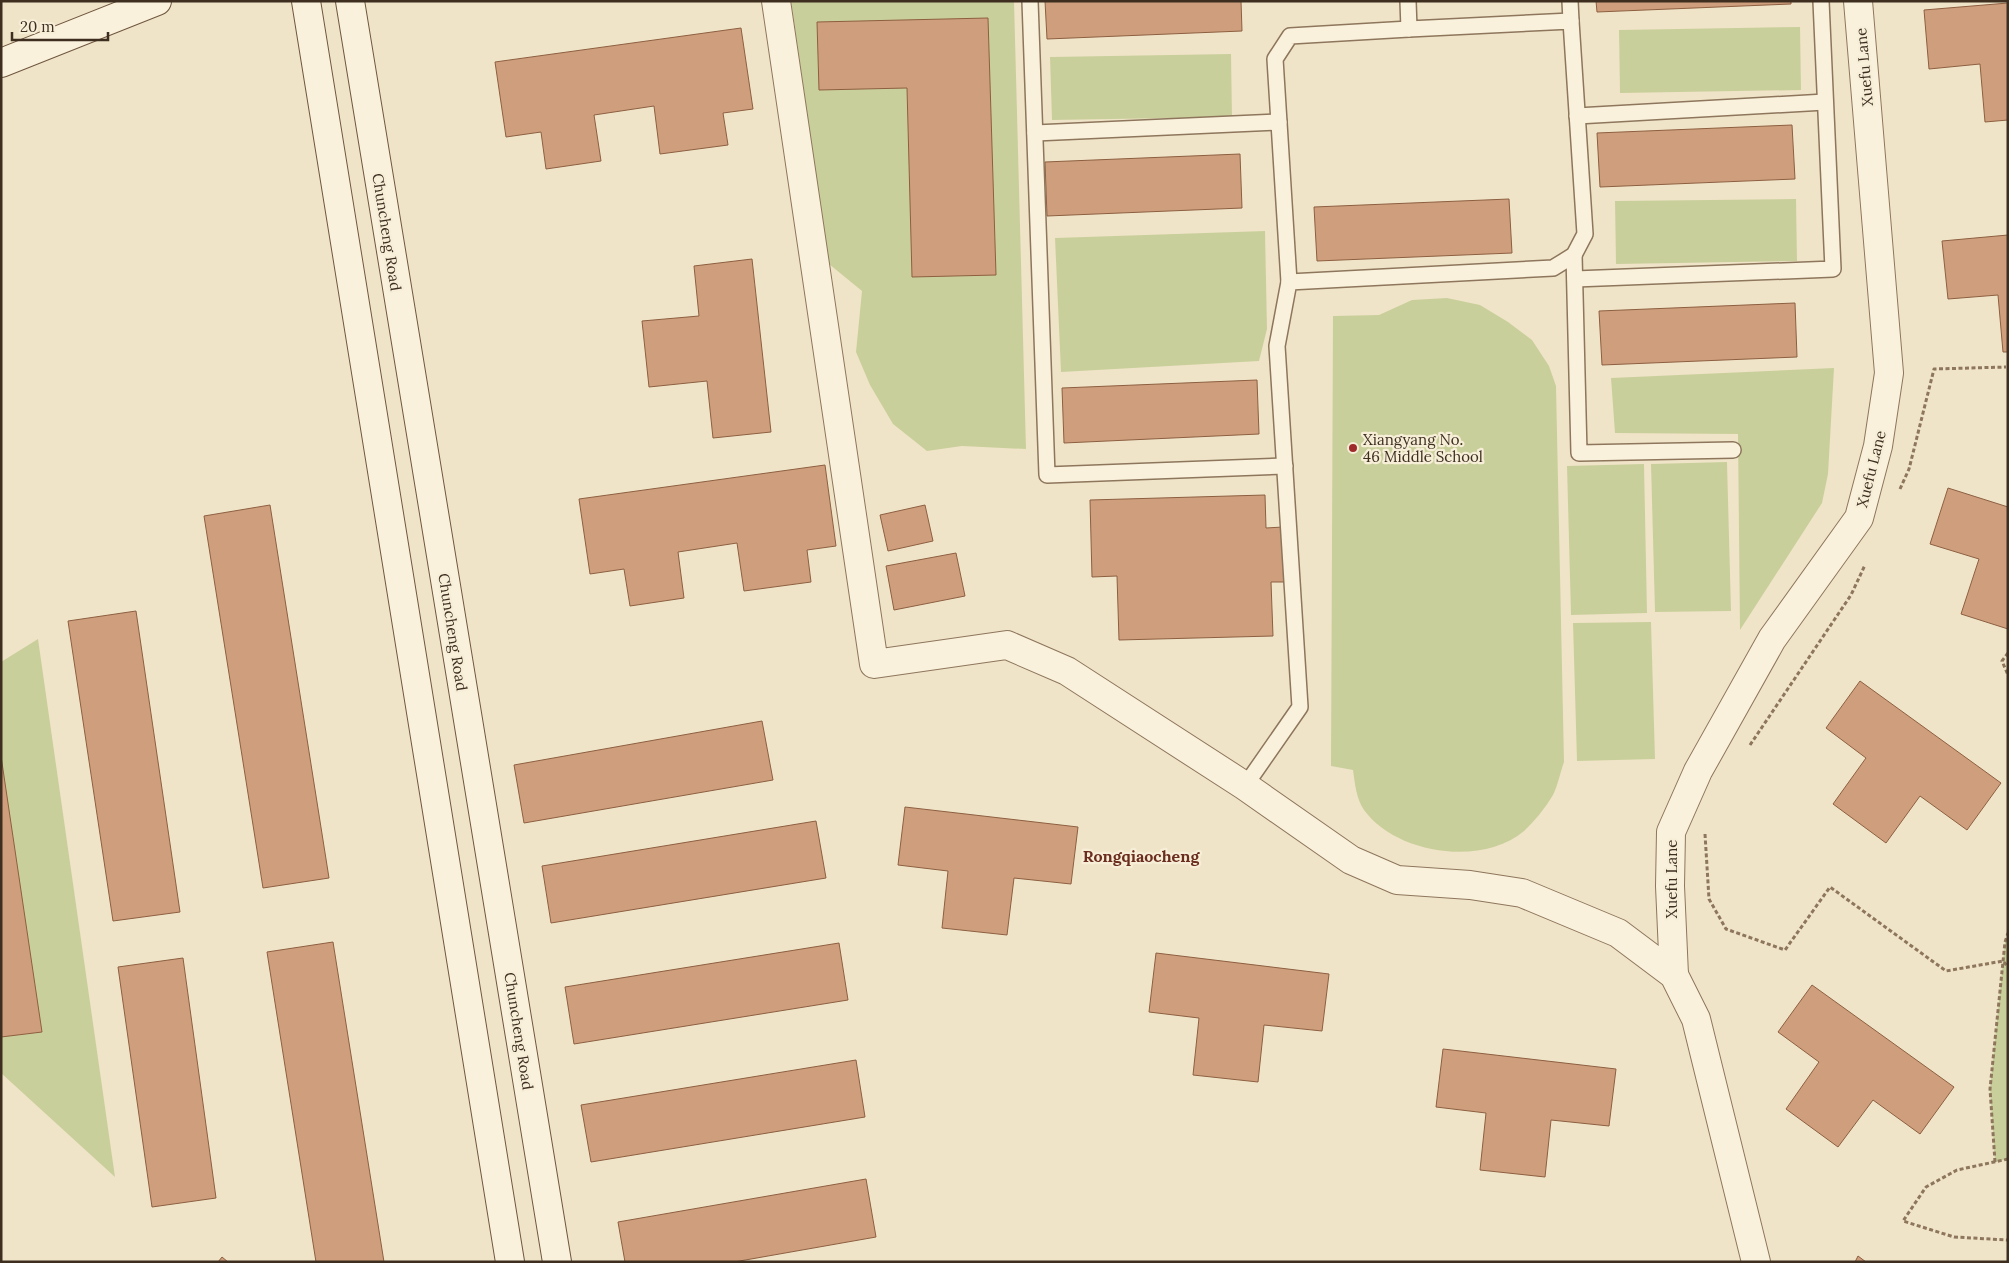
<svg xmlns="http://www.w3.org/2000/svg" width="2009" height="1263" font-family="Lora,serif">
<style>
.green{fill:#c9cf9b}
.building{fill:#cf9f7d;stroke:#8d5f41}
.lines{fill:none;stroke-linecap:round;stroke-linejoin:round}
.lane-casing{stroke:#8d765c;stroke-width:18}
.street-casing{stroke:#8d765c;stroke-width:30}
.secondary-casing{stroke:#6f573f;stroke-width:30}
.path{stroke:#8d765c;stroke-width:3;stroke-dasharray:4 2.5;stroke-linecap:butt}
.lane{stroke:#faf1dc;stroke-width:15}
.street{stroke:#faf1dc;stroke-width:28}
.secondary{stroke:#faf1dc;stroke-width:28}
.poi-dot{fill:#9e2a2b;stroke:#f7eed8;stroke-width:2}
.labels{text-anchor:middle;dominant-baseline:central;stroke-width:4.5;stroke-linejoin:round;paint-order:stroke}
.street-label{font-size:15px;fill:#3d2e20;stroke:#f7eed8}
.poi-label{font-size:15px;fill:#3d2e20;stroke:#f7eed8;text-anchor:start}
.neighbourhood-label{font-size:16px;font-weight:bold;fill:#6b2e1e;stroke:#f7eed8}
</style>
<rect width="100%" height="100%" fill="#f0e4c8"/>
<g class="green">
<polygon points="791,1 1014,1 1026,449 962,446 927,451 893,424 870,385 856,352 862,291 829,264"/>
<polygon points="1800,27 1801,90 1620,93 1619,30"/>
<polygon points="1231,54 1232,117 1052,120 1050,57"/>
<polygon points="1796,199 1797,261 1616,264 1615,201"/>
<polygon points="1265,231 1267,329 1259,361 1061,372 1055,238"/>
<path d="M1447 298 1480 305 1508 322 1532 340 1549 366 1556 386 1564 762C1560 773 1558 785 1553 795 1546 807 1534 822 1524 831 1482 867 1396 854 1364 810 1356 798 1355 784 1353 770L1331 766 1333 316 1379 315 1412 300Z"/>
<polygon points="1834,368 1828,474 1822,503 1740,630 1738,434 1615,433 1611,378"/>
<polygon points="1727,462 1731,611 1655,612 1651,464"/>
<polygon points="1644,464 1647,613 1571,615 1567,466"/>
<polygon points="1651,622 1655,759 1577,761 1573,623"/>
<polygon points="38,639 115,1177 1,1073 1,662"/>
<polygon points="2008,933 2008,1159 1995,1162 1990,1089 2005,942"/>
</g>
<g class="building">
<polygon points="1045,1 1241,1 1242,31 1047,39"/>
<polygon points="1596,1 1791,1 1791,4 1597,12"/>
<polygon points="2008,3 2008,120 1985,122 1980,64 1929,69 1924,10"/>
<polygon points="988,18 996,275 912,277 907,88 819,90 817,22"/>
<polygon points="741,28 753,109 723,113 728,145 660,154 654,106 594,115 601,161 546,169 541,132 506,137 495,62"/>
<polygon points="1792,125 1795,179 1600,187 1597,133"/>
<polygon points="1240,154 1242,208 1047,216 1045,162"/>
<polygon points="1509,199 1512,253 1317,261 1314,207"/>
<polygon points="2008,235 2008,352 2003,352 1998,295 1948,299 1942,241"/>
<polygon points="752,259 771,432 713,438 707,381 649,387 642,321 699,316 694,266"/>
<polygon points="1795,303 1797,357 1602,365 1599,311"/>
<polygon points="1257,380 1259,434 1064,443 1062,388"/>
<polygon points="825,465 836,546 807,550 811,582 744,591 737,543 678,552 684,598 630,606 624,569 590,574 579,499"/>
<polygon points="1948,488 2008,507 2008,629 1961,614 1979,559 1930,544"/>
<polygon points="1265,495 1266,528 1283,527 1284,582 1271,582 1273,636 1119,640 1117,576 1092,577 1090,500"/>
<polygon points="270,505 329,878 263,888 204,516"/>
<polygon points="925,505 933,541 888,551 880,515"/>
<polygon points="956,553 965,596 894,610 886,566"/>
<polygon points="136,611 180,912 113,921 68,621"/>
<polygon points="1860,681 2001,783 1967,830 1920,796 1886,843 1833,804 1866,758 1826,728"/>
<polygon points="762,721 773,780 524,823 514,765"/>
<polygon points="1,756 42,1032 1,1037"/>
<polygon points="905,807 1078,827 1071,884 1014,878 1007,935 942,928 948,871 898,865"/>
<polygon points="816,821 826,878 551,923 542,866"/>
<polygon points="333,942 384,1262 316,1262 267,952"/>
<polygon points="839,943 848,1000 574,1044 565,987"/>
<polygon points="1156,953 1329,974 1322,1031 1264,1025 1258,1082 1193,1075 1199,1018 1149,1012"/>
<polygon points="183,958 216,1198 152,1207 118,967"/>
<polygon points="1812,985 1954,1087 1920,1134 1873,1100 1838,1147 1786,1109 1819,1062 1778,1032"/>
<polygon points="1443,1049 1616,1069 1609,1126 1551,1120 1545,1177 1480,1170 1486,1113 1436,1107"/>
<polygon points="856,1060 865,1117 591,1162 581,1105"/>
<polygon points="866,1179 876,1237 734,1262 625,1262 618,1222"/>
<polygon points="1858,1256 1866,1262 1855,1262"/>
<polygon points="222,1257 228,1262 218,1262"/>
</g>
<g class="lines">
<defs>
<g id="lane">
<polyline points="1030,1 1047,475 1285,466"/>
<polyline points="1570,1 1571,21"/>
<polyline points="1577,116 1825,102"/>
<polyline points="1035,133 1279,122"/>
<polyline points="1574,255 1579,453 1733,450"/>
<polyline points="1575,279 1833,269 1821,1"/>
<polyline points="1289,282 1275,59 1290,36 1409,29"/>
<polyline points="1245,786 1300,707 1277,346 1289,282 1553,268 1574,255 1585,234 1571,21 1409,29 1408,1"/>
</g>
<g id="street">
<polyline points="776,1 874,664 1007,645 1067,671 1245,786 1351,860 1397,880 1470,885 1522,893 1618,933 1674,975 1696,1019 1756,1262"/>
<polyline points="1674,975 1670,886 1671,832 1698,771 1772,639 1859,518 1878,446 1889,373 1858,1"/>
</g>
<g id="secondary">
<polyline points="306,1 510,1262"/>
<polyline points="350,1 557,1262"/>
<polyline points="1,63 157,1"/>
</g>
</defs>
<use href="#lane" class="lane-casing"/>
<use href="#street" class="street-casing"/>
<use href="#secondary" class="secondary-casing"/>
<g class="path">
<polyline points="1900,489 1909,469 1934,369 2006,367"/>
<polyline points="2008,653 2002,661 2008,675"/>
<polyline points="1750,745 1851,595 1865,565"/>
<polyline points="1705,834 1709,899 1726,929 1785,950 1830,887 1946,971 2003,961 2008,967"/>
<polyline points="2008,1159 1957,1170 1926,1187 1903,1221 1954,1237 2008,1240"/>
<polyline points="1995,1162 1990,1089 2005,942 2008,933"/>
</g>
<use href="#lane" class="lane"/>
<use href="#street" class="street"/>
<use href="#secondary" class="secondary"/>
</g>
<circle class="poi-dot" cx="1353" cy="448" r="5"/>
<g class="labels">
<g class="street-label">
<text transform="translate(1864 67) rotate(-95)">Xuefu Lane</text>
<text transform="translate(387 232) rotate(81)">Chuncheng Road</text>
<text transform="translate(1871 469) rotate(-76)">Xuefu Lane</text>
<text transform="translate(453 632) rotate(81)">Chuncheng Road</text>
<text transform="translate(1671 879) rotate(-90)">Xuefu Lane</text>
<text transform="translate(519 1031) rotate(81)">Chuncheng Road</text>
</g>
<g class="poi-label">
<text x="1363" y="439">Xiangyang No.<tspan x="1363" dy="17">46 Middle School</tspan></text>
</g>
<g class="neighbourhood-label">
<text x="1141" y="856">Rongqiaocheng</text>
</g>
</g>
<rect width="2009" height="1263" fill="none" stroke="#3d2e20" stroke-width="5"/>
<path d="M12 32v8h96v-8" fill="none" stroke="#3d2e20" stroke-width="2.5"/>
<text x="20" y="32" font-size="15" fill="#3d2e20" stroke="#f7eed8" stroke-width="4" paint-order="stroke">20 m</text>
</svg>
